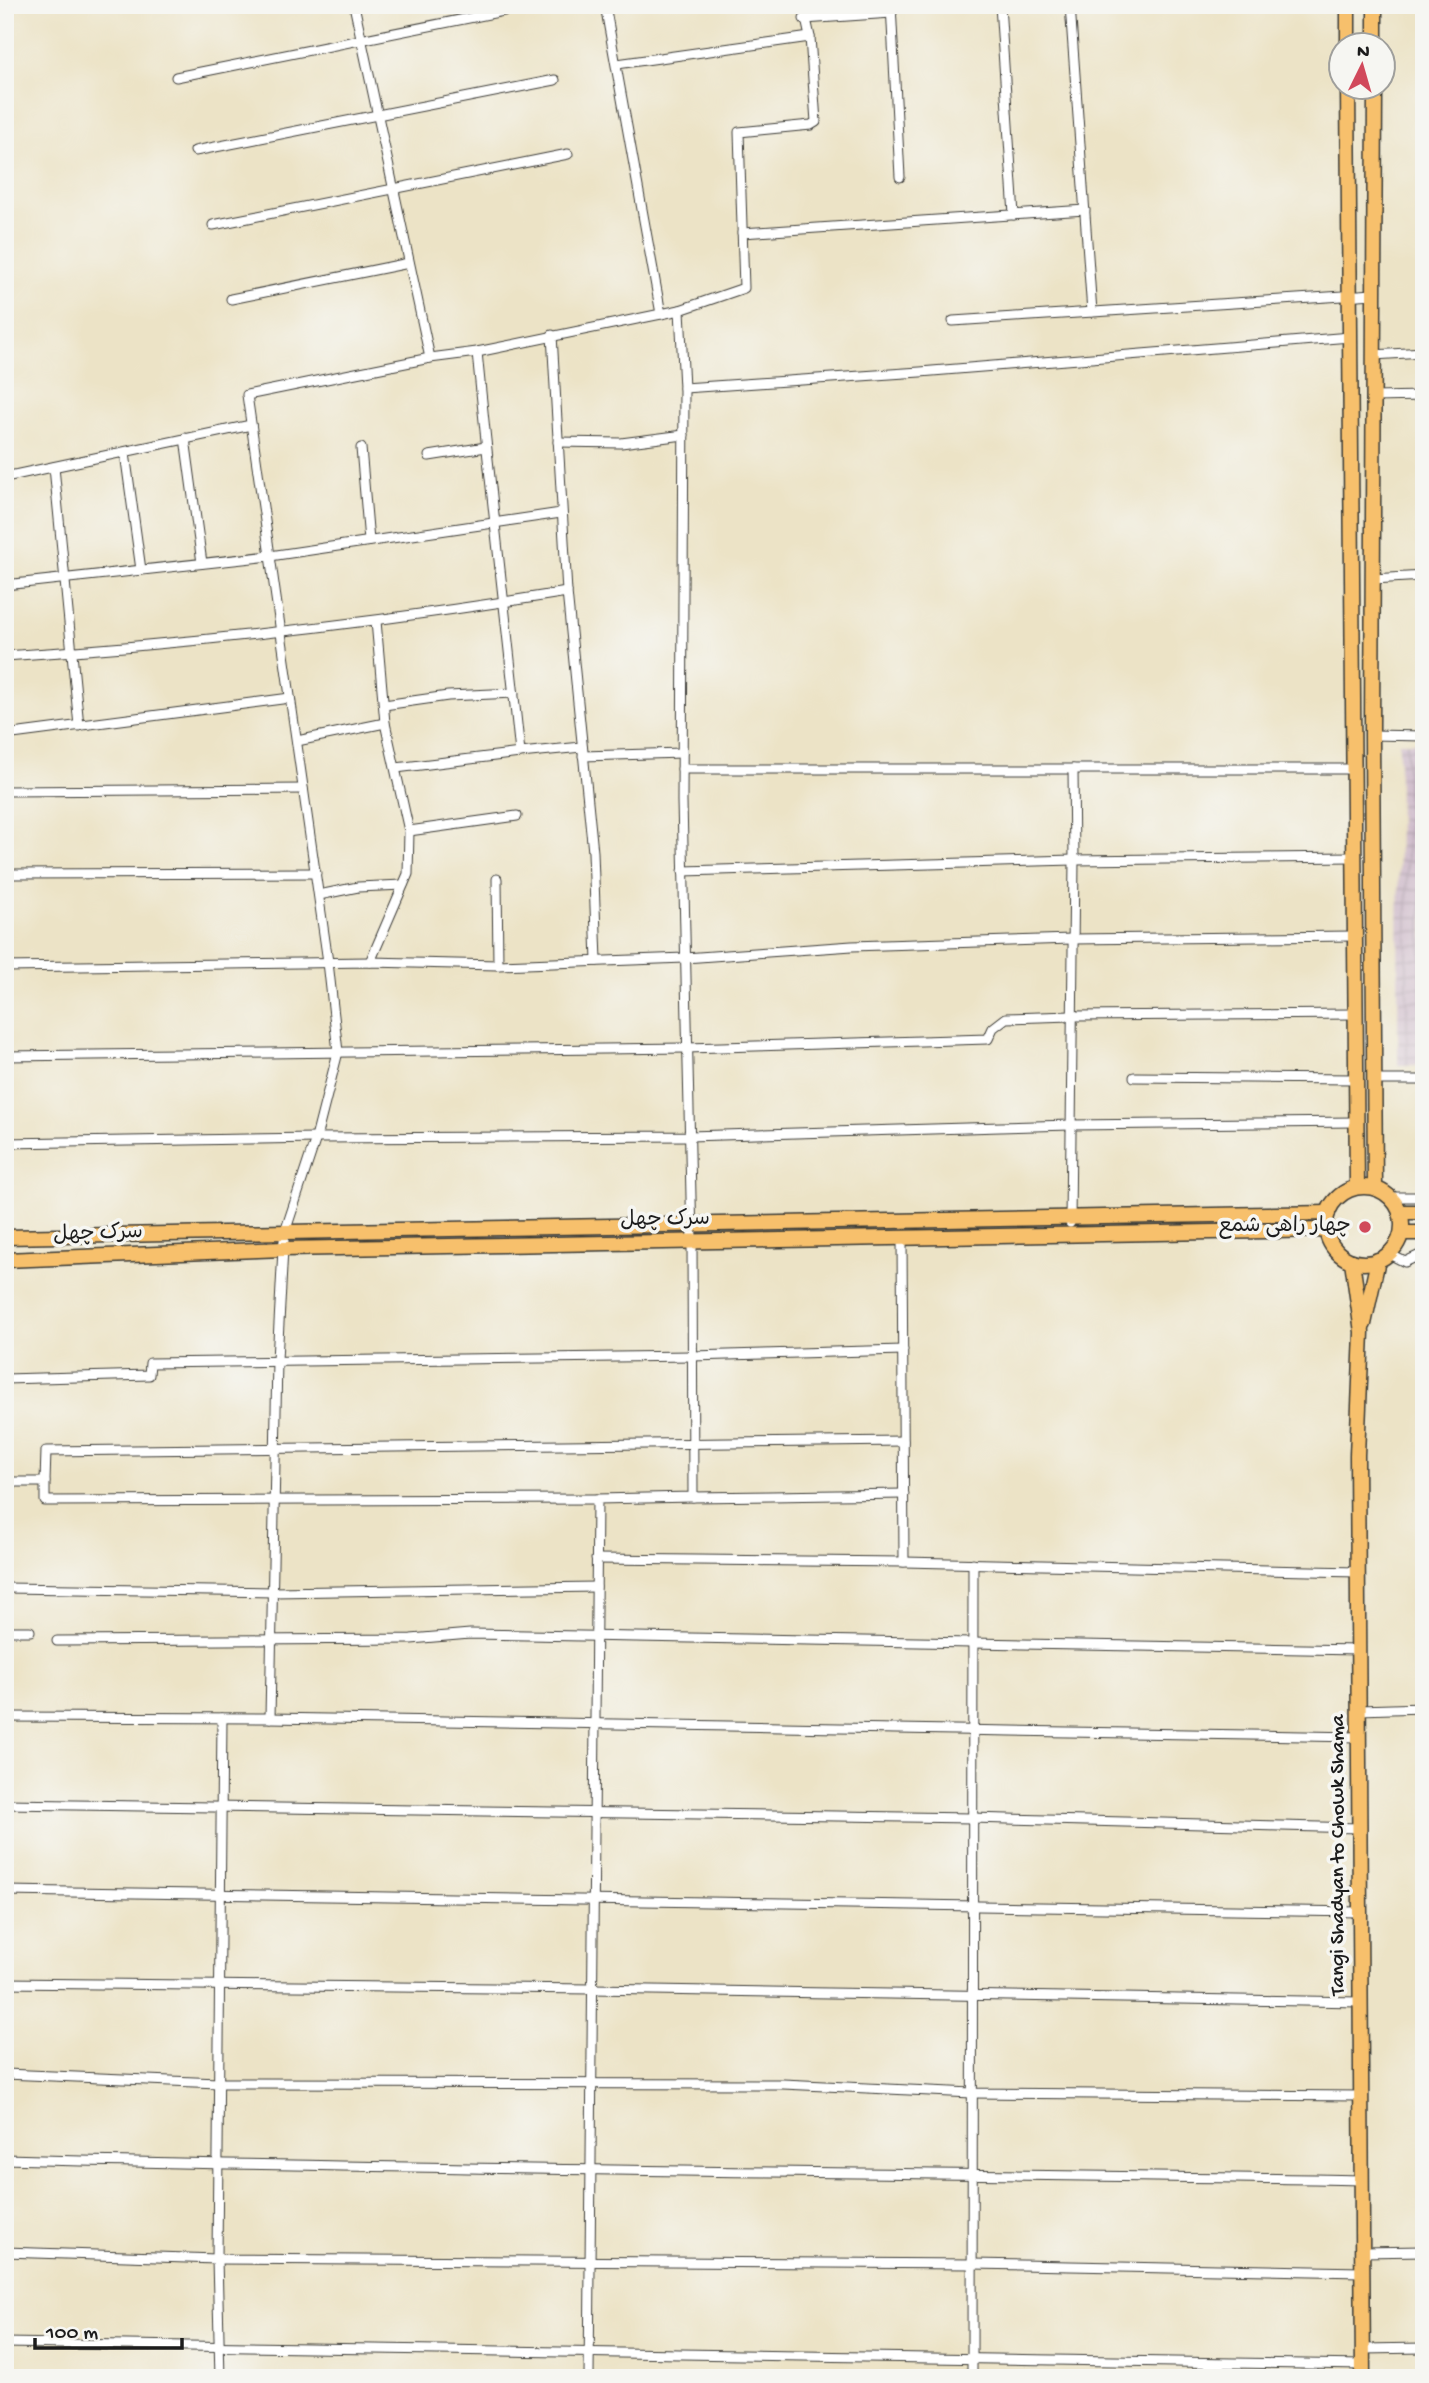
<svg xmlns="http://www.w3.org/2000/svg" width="1429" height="2383" font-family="'Gochi Hand','Playpen Sans Arabic',sans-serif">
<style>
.industrial{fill:url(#industrial-grid)}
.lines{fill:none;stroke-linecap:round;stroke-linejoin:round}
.street-casing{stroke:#3b3a36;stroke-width:11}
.primary-casing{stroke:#3b3a36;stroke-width:17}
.street{stroke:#fff;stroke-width:9}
.primary{stroke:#f7c06c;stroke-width:14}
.poi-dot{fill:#d1495b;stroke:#f6f6f2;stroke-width:2.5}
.labels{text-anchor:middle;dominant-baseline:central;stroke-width:7;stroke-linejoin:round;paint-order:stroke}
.street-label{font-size:21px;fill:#1c1c1c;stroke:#f6f6f2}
.poi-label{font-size:21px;fill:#1c1c1c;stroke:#f6f6f2;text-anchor:end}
</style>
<defs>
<pattern id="industrial-grid" width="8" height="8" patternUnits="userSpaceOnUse" patternTransform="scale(1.75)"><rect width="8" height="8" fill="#d0bdcc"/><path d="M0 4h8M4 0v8" fill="none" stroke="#b2a2af"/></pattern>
</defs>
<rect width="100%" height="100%" fill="#f6f6f2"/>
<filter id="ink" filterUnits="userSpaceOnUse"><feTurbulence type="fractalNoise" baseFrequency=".0143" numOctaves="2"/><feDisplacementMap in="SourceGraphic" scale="14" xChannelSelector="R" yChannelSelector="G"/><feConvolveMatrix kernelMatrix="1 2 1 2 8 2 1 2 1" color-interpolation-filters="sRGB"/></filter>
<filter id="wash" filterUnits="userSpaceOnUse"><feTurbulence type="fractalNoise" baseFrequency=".00686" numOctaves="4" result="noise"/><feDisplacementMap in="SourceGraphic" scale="28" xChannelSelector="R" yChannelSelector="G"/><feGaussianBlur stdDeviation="1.57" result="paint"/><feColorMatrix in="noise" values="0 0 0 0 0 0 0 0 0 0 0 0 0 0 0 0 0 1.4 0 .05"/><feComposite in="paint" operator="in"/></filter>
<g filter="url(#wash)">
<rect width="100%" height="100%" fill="#ece3c6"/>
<polygon class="industrial" points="1399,742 1424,742 1424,1065 1398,1065"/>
</g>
<g filter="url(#ink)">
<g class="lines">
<defs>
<g id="street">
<polyline points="354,5 430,358"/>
<polyline points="891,5 900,177"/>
<polyline points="1000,5 1014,215"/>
<polyline points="1070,5 1092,312"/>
<polyline points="804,19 892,13"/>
<polyline points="617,64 810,37"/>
<polyline points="176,77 534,5"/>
<polyline points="195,151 555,80"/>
<polyline points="213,225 568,154"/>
<polyline points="742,233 1085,210"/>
<polyline points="231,299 409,263"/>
<polyline points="680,310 744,288 739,132 811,125 816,122 810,37 803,5"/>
<polyline points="953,321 1374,294"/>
<polyline points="552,335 567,592 593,852 597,961"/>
<polyline points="1373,355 1424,352"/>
<polyline points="684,388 920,372 1350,337"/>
<polyline points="1374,397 1424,396"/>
<polyline points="185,438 202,563"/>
<polyline points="558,442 621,443 684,435"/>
<polyline points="361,448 369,541"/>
<polyline points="125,453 141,570"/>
<polyline points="429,456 486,447"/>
<polyline points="54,467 79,726"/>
<polyline points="5,477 251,425"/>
<polyline points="1373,579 1424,576"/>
<polyline points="5,585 270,556 561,513"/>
<path d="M5 656C193 644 381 622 567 592"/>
<polyline points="384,705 448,696 514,693"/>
<polyline points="5,735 290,698"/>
<polyline points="1372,735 1424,736"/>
<polyline points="297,741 385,723"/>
<polyline points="520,753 582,747"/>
<polyline points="583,756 682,753"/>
<path d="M396 768 520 753C506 619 490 486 477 352"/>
<polyline points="682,769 1352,769"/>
<polyline points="5,791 303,789"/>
<polyline points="409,831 517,816"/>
<polyline points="683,871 1074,860 1353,857"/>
<polyline points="5,874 316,873"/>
<polyline points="497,879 498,965"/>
<polyline points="319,895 358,887 403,885"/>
<polyline points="370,962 408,874 409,831 385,723 376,621"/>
<polyline points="5,967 370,962 498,965 685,958 852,946 1072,939 1353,936"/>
<polyline points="5,1056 687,1048 988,1039 993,1028 1006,1018 1072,1016 1354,1014"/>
<polyline points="1134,1077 1354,1079"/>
<polyline points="1375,1080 1424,1080"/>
<polyline points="5,1143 316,1138 689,1136 1071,1125 1354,1122"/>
<polyline points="1391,1197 1424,1197"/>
<polyline points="1070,1223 1074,860 1073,769"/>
<polyline points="902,1238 904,1562"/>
<polyline points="1389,1254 1405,1262 1424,1253"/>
<polyline points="5,1379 149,1375 150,1363 692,1356 903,1350"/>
<polyline points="5,1482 45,1482 45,1501 597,1499"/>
<polyline points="45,1482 46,1451 903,1441"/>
<polyline points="693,1497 904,1494"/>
<polyline points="596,1559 904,1562 1358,1572"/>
<polyline points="5,1588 273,1592 596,1587"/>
<polyline points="5,1631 30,1631"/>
<polyline points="57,1641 411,1639 470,1634 1358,1650"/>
<polyline points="1359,1710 1424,1708"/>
<polyline points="5,1717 270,1718 1359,1737"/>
<polyline points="270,1718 277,1360 283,1249 285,1232 316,1138 338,1052 328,962 247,395 430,358 477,352 661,314"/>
<polyline points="5,1804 972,1818 1359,1828"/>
<polyline points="5,1891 1360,1912"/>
<polyline points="5,1983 592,1989 1360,2002"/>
<polyline points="5,2074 218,2083 783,2084 972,2093 1361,2096"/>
<path d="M5 2159C457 2171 909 2172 1362 2180"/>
<polyline points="5,2252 217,2259 973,2264 1362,2272"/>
<polyline points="1362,2252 1424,2251"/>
<polyline points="5,2343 1363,2365"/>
<polyline points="1363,2349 1424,2348"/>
<polyline points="220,2378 217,2259 222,1718"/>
<polyline points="589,2378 597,1499 693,1497 692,1241 682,801 684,388 680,310 661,314 605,5"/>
<polyline points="972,2378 973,1563"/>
</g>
<g id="primary">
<polyline points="1348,5 1348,46"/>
<polyline points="1375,46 1375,5"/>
<polyline points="1348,88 1357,1187"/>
<polyline points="1375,88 1372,735 1375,1188"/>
<circle cx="1364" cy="1225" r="38"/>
<polyline points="1400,1212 1424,1212"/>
<polyline points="1402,1233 1424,1233"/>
<polyline points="5,1237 1328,1213"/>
<polyline points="5,1260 283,1249 1326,1230"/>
<polyline points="1352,1261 1362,1332 1357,1455 1363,2378"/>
<polyline points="1364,1324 1378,1260"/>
</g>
</defs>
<use href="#street" class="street-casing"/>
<use href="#primary" class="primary-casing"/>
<use href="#street" class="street"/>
<use href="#primary" class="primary"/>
</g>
</g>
<circle class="poi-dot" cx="1365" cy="1227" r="7"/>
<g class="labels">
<g class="street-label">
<text transform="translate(665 1221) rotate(-1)">سرک چهل</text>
<text transform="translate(98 1235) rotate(-2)">سرک چهل</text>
<text transform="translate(1339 1855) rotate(-90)">Tangi Shadyan to Chowk Shama</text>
</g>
<g class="poi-label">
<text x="1351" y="1227">چهار راهی شمع</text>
</g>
</g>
<rect width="1429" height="2383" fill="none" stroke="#f6f6f2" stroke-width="28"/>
<g transform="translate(1362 66) rotate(5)"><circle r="33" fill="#f6f6f2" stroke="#9f9f9c" stroke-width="2"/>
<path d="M0-5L12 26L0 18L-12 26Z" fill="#d1495b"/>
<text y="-10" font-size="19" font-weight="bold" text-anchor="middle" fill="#1c1c1c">N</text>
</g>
<path d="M35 2338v10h147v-10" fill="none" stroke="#1c1c1c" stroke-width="3.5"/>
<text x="46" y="2338" font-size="21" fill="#1c1c1c" stroke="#f6f6f2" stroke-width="5" paint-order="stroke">100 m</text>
</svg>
